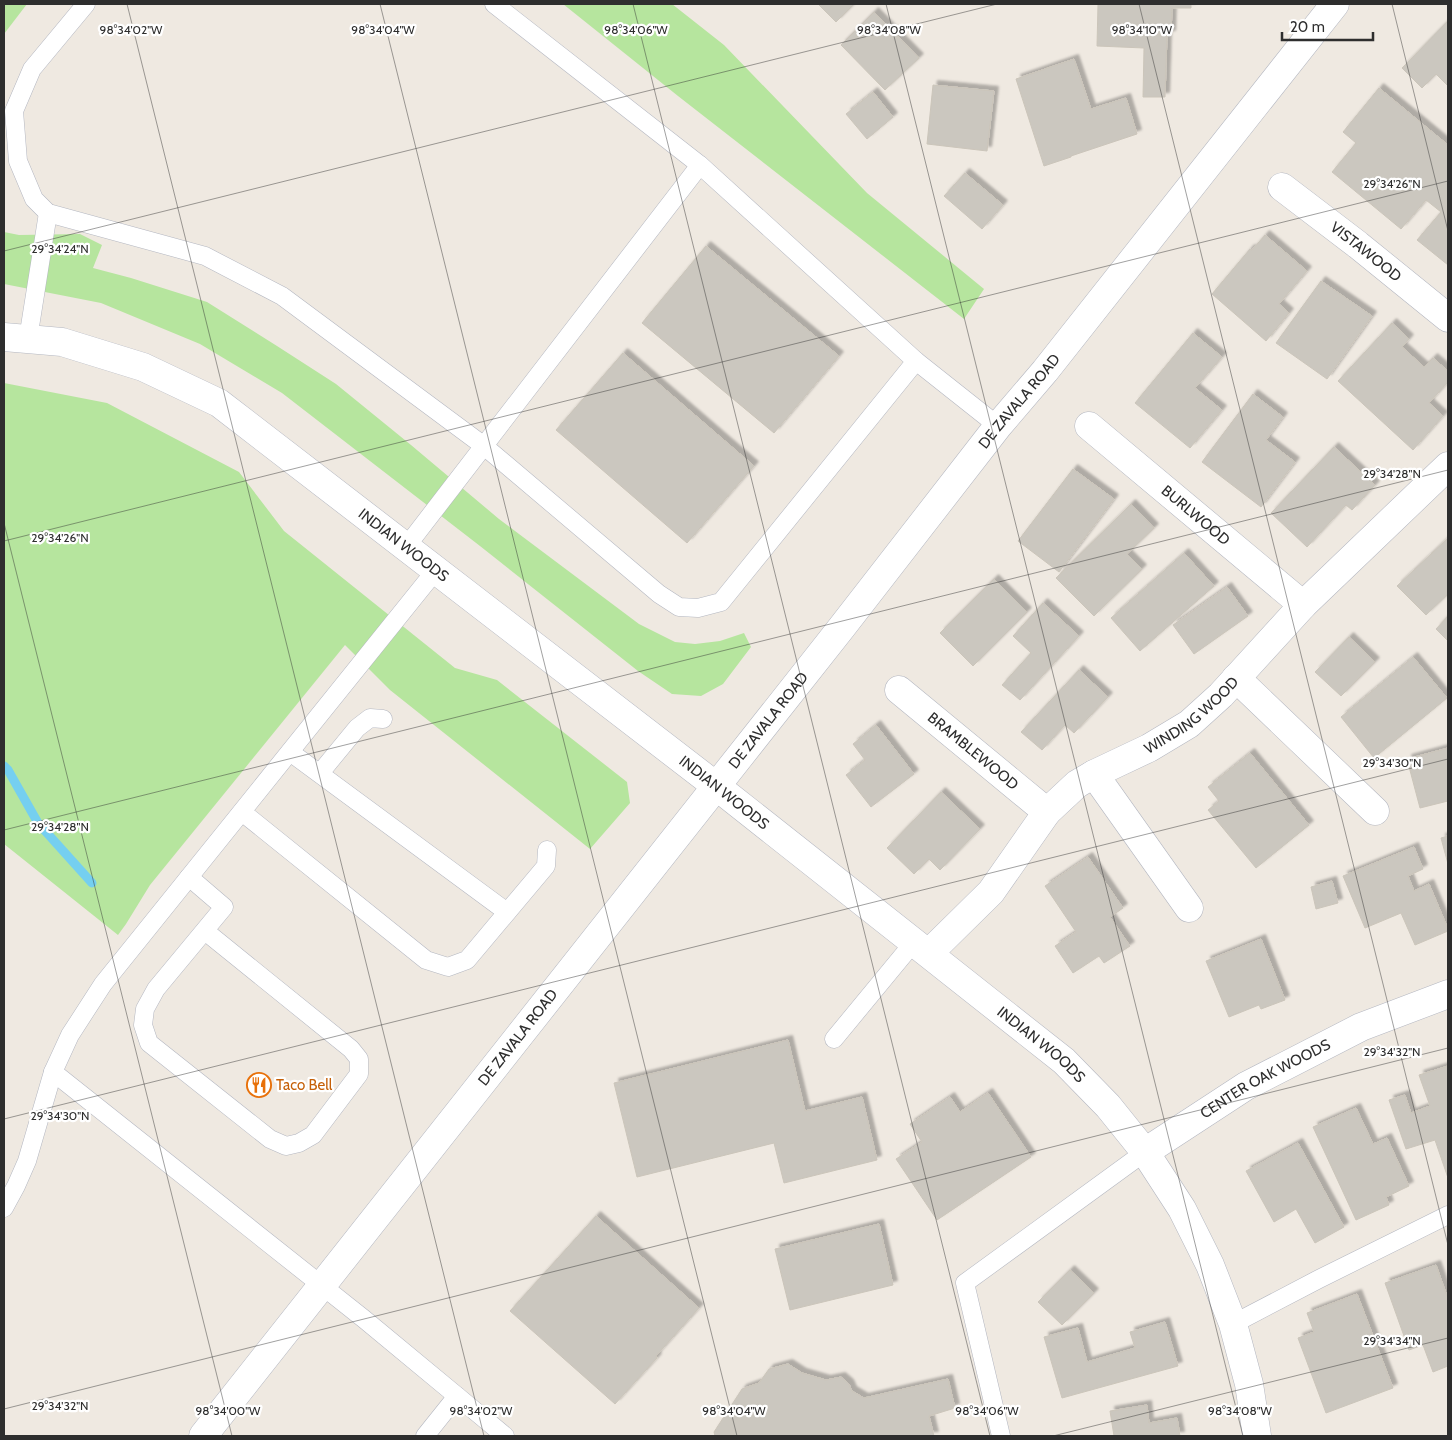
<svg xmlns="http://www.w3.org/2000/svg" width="1452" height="1440" font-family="Cabin,sans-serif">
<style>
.green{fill:#b6e59e}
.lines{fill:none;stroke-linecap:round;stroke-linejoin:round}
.stream{stroke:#75cff0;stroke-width:9}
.building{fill:#cbc7bf;stroke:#cbc5ba;filter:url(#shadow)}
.service-casing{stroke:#b4b7c1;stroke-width:19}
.minor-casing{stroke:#b4b7c1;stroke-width:29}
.secondary-casing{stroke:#b4b7c1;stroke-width:29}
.service{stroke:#fff;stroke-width:18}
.minor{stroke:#fff;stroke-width:28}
.secondary{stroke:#fff;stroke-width:28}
.ticks{fill:none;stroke:#2e2e2e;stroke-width:1;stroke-opacity:0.45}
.labels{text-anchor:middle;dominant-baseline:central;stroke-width:4.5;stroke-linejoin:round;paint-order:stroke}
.street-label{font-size:15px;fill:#2e2e2e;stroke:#fff}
.food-label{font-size:15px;fill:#c56008;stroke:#fff;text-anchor:start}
.ticks-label{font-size:12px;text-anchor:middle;fill:#2e2e2e;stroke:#fff;stroke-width:4.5;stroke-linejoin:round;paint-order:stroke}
</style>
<defs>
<filter id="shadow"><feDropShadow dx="4.5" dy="-4.5" stdDeviation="1" flood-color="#0004"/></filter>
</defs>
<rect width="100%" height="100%" fill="#efe9e1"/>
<g class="green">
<polygon points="4,4 27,4 4,34"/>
<polygon points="563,4 672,4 724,45 867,193 984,289 964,319 678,96"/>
<polygon points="4,232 19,235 80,234 102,245 93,268 131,278 207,302 277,346 336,384 411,445 499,519 639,624 675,642 695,644 720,641 744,633 751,647 723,684 701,696 672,694 638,671 480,546 282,393 200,344 101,303 4,284"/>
<polygon points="4,383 107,403 239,472 284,531 455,668 497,680 627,782 630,803 590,849 390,690 345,645 150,885 126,924 118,935 4,844"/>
</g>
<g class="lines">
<polyline class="stream" points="4,766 8,770 38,823 92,883"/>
</g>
<g class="building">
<polygon points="818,4 854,4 836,22"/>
<polygon points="1098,4 1191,4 1191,8 1172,8 1171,35 1167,35 1165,97 1143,97 1144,48 1097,46"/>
<polygon points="874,12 919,58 885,90 841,45"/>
<polygon points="1448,21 1448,86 1436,74 1422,88 1402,68"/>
<polygon points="1074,59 1091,109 1126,98 1137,134 1071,156 1071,157 1044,166 1016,79"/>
<polygon points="933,85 994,91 987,151 927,144"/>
<polygon points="1379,88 1448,145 1448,265 1417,240 1441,212 1426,200 1401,229 1332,172 1356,143 1343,132"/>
<polygon points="873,92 893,117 867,139 846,114"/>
<polygon points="965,173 1003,205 982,229 944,196"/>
<polygon points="1265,235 1307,271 1279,304 1289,313 1266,341 1212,294 1250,249 1252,250"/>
<polygon points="706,246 839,356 774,433 642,323"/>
<polygon points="1321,281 1372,316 1327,379 1276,343"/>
<polygon points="1392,323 1409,339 1402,347 1424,367 1433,358 1448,371 1448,382 1429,403 1443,416 1413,450 1338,381"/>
<polygon points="1193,333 1222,357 1195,388 1222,410 1190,448 1135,403"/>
<polygon points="623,353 754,466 687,543 556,430"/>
<polygon points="1253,394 1283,417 1266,440 1295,462 1261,507 1202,462"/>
<polygon points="1334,447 1375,485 1352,510 1346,505 1307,547 1271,513"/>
<polygon points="1073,469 1114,499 1059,572 1018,541"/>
<polygon points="1131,504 1154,528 1127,554 1142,569 1094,616 1056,578"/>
<polygon points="1448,538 1448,594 1426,615 1397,586"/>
<polygon points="1184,553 1214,586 1140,651 1111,618"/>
<polygon points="994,579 1027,612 973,666 940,633"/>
<polygon points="1227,587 1248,616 1194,654 1173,625"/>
<polygon points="1043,603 1079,636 1020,700 1002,685 1031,653 1013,636"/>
<polygon points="1448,616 1448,641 1436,629"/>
<polygon points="1349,637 1375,662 1341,696 1315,672"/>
<polygon points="1413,657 1447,698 1374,758 1341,717"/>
<polygon points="1079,670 1108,697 1074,733 1065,725 1042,750 1021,732"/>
<polygon points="876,725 914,774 871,807 846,775 865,760 853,744"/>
<polygon points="1448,748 1448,801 1420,808 1407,759"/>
<polygon points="1250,753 1309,825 1256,868 1208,810 1219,801 1208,787"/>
<polygon points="941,792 980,829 940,870 929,859 914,874 887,848"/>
<polygon points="1448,836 1448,864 1441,838"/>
<polygon points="1414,847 1423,869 1408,876 1414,891 1429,884 1448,929 1448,931 1415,945 1401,913 1365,928 1343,876"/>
<polygon points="1088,857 1123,908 1110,917 1130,946 1104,963 1099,956 1073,973 1055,946 1076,932 1045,886"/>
<polygon points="1332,881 1338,903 1316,909 1311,887"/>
<polygon points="1261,939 1285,1000 1261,1009 1259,1005 1229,1017 1206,961"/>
<polygon points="788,1040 805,1111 862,1097 877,1160 784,1183 774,1143 637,1177 614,1083"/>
<polygon points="1448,1066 1448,1178 1435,1140 1406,1149 1389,1100 1405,1095 1411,1113 1430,1106 1419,1075"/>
<polygon points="988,1093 1031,1157 937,1220 896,1159 922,1142 910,1124 950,1097 960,1112"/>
<polygon points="1356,1108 1373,1144 1387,1138 1409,1186 1386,1197 1389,1205 1356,1220 1313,1127"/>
<polygon points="1298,1143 1344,1227 1315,1243 1296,1209 1274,1222 1246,1171"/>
<polygon points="596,1216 699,1308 656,1356 657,1358 615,1404 510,1311"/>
<polygon points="879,1224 893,1285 790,1310 775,1249"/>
<polygon points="1436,1265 1448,1299 1448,1366 1433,1372 1423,1345 1409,1350 1385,1283"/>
<polygon points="1070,1270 1094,1293 1062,1325 1038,1302"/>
<polygon points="1357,1294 1393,1388 1326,1413 1298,1338 1314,1332 1307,1313"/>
<polygon points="1165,1322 1178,1366 1062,1398 1044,1337 1078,1328 1087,1362 1135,1348 1130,1332"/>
<polygon points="788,1364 802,1373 826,1380 841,1377 849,1384 852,1391 864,1398 948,1379 955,1408 929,1416 934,1436 715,1436 714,1432 742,1389 759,1383 769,1369"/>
<polygon points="1147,1405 1149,1423 1177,1418 1180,1436 1114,1436 1110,1411"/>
</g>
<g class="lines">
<defs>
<g id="service">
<polyline points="86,4 32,69 14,111 18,161 34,199 48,213 205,256 282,296 484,446 659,594 679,607 698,608 721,602 916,361"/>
<polyline points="494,4 700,165"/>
<polyline points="28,339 48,213"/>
<polyline points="406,547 700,165 916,361 998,426"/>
<polyline points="290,752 507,912"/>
<polyline points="320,773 357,728 370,718 383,719"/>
<polyline points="242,812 426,960 448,967 467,960 546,866 547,850"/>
<polyline points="189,877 224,907 156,989 145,1009 143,1025 149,1043 270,1139 286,1146 299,1143 313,1135 359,1074 359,1059 351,1049 205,931"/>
<polyline points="834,1039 914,942"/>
<polyline points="53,1072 364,1319 457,1396"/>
<polyline points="4,1208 16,1186 27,1161 53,1072 70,1035 103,984 436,570"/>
<polyline points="1233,1324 1319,1279 1448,1215"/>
<polyline points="425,1436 457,1396 505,1436"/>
<polyline points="1001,1436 965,1283 1145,1152"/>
</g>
<g id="minor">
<path id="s1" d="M1282 187 1358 245 1448 318"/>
<path id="s2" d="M4 337 62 342 143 367 219 403 716 786 1064 1061 1108 1106 1145 1152 1182 1209 1210 1265 1233 1324 1249 1384 1257 1436"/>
<path id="s3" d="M1089 426 1303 605"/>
<polyline points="1236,678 1375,811"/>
<path id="s4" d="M899 690 1047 812"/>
<polyline points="1094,774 1189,908"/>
<path id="s5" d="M929 953 991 892 1047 812 1077 784 1094 774 1149 748 1189 724 1221 695 1303 605 1448 466"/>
<path id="s6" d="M1145 1152 1246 1086 1361 1027 1448 994"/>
</g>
<g id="secondary">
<path id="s7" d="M203 1436 842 627 998 426 1045 371 1335 4"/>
</g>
</defs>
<use href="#service" class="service-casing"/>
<use href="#minor" class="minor-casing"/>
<use href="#secondary" class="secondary-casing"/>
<use href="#service" class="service"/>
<use href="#minor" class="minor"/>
<use href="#secondary" class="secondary"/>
</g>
<path class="ticks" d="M127 4 484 1436M380 4 737 1436M633 4 990 1436M886 4 1243 1436M1139 4 1448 1245M1392 4 1448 231M4 251 997 4M4 523 232 1436M4 541 1448 181M4 830 1448 470M4 1119 1448 759M4 1409 1448 1048M1053 1436 1448 1338"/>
<defs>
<symbol id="restaurant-ring" viewBox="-11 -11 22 22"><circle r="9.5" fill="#fff" stroke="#e8710a" stroke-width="1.5"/><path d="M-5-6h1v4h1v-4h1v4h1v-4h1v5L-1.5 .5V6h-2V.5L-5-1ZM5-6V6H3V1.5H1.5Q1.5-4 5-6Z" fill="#e8710a"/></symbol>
</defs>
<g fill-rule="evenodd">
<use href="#restaurant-ring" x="245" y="1071" width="28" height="28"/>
</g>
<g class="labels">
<g class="street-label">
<text stroke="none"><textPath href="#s1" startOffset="106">VISTAWOOD</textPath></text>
<text stroke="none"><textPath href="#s7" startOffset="1318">DE ZAVALA ROAD</textPath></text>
<text stroke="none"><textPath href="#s3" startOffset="139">BURLWOOD</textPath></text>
<text stroke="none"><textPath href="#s2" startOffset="460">INDIAN WOODS</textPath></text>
<text stroke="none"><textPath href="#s5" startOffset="360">WINDING WOOD</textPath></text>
<text stroke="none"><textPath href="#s7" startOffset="912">DE ZAVALA ROAD</textPath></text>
<text stroke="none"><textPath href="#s4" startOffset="96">BRAMBLEWOOD</textPath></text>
<text stroke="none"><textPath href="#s2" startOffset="865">INDIAN WOODS</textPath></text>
<text stroke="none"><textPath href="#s7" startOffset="508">DE ZAVALA ROAD</textPath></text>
<text stroke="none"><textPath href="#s2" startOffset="1270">INDIAN WOODS</textPath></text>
<text stroke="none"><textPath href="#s6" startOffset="141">CENTER OAK WOODS</textPath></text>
</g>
<g class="food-label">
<text x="276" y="1085">Taco Bell</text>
</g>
</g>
<g class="ticks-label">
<text x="131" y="34">98°34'02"W</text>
<text x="383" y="34">98°34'04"W</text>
<text x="636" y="34">98°34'06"W</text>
<text x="889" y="34">98°34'08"W</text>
<text x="1142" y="34">98°34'10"W</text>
<text x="1392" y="188">29°34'26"N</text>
<text x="60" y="253">29°34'24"N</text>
<text x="1392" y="478">29°34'28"N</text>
<text x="60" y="542">29°34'26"N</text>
<text x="1392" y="767">29°34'30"N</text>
<text x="60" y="831">29°34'28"N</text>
<text x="1392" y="1056">29°34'32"N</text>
<text x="60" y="1120">29°34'30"N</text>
<text x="1392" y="1345">29°34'34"N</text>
<text x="60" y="1410">29°34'32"N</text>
<text x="228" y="1415">98°34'00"W</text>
<text x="481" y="1415">98°34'02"W</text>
<text x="734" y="1415">98°34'04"W</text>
<text x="987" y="1415">98°34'06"W</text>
<text x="1240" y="1415">98°34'08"W</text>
</g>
<rect width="1452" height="1440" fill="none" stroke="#2e2e2e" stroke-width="10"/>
<path d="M1282 32v8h91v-8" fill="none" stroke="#2e2e2e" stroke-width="2.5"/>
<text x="1290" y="32" font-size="15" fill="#2e2e2e" stroke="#ffffff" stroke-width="4" paint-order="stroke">20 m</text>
</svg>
